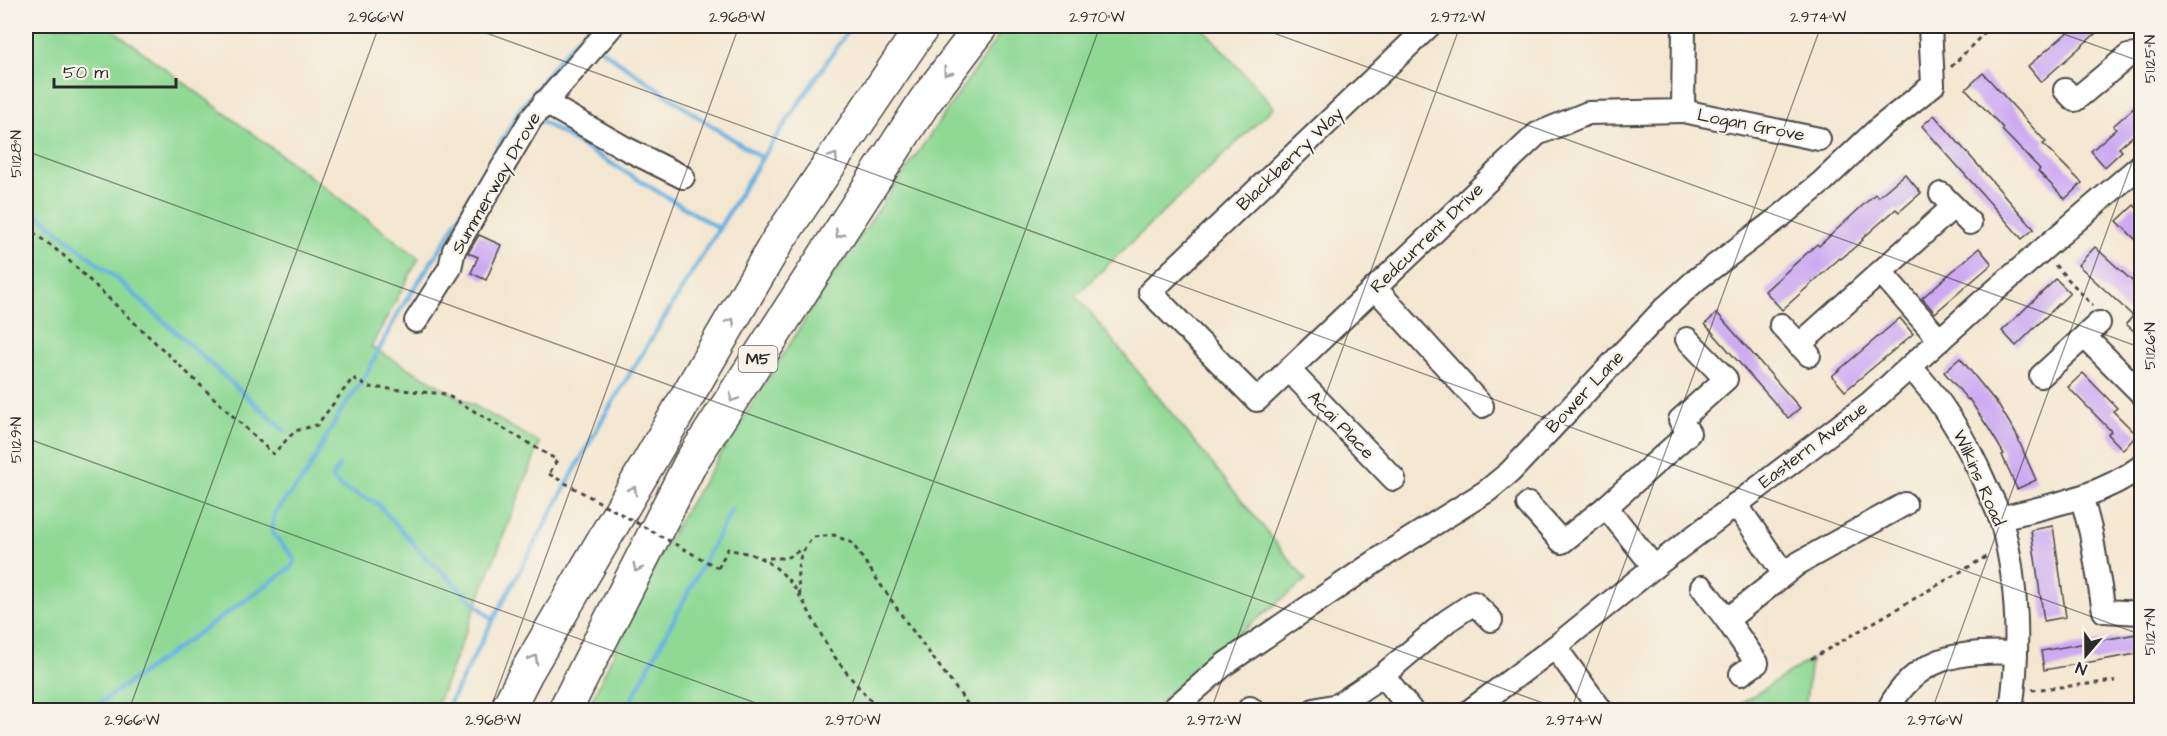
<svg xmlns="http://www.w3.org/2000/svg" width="2167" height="736" font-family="'Architects Daughter',sans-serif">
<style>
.green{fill:#8fd995;stroke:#5d8260;stroke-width:1.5}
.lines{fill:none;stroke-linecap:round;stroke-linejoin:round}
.stream{stroke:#67b2e0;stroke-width:4.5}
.building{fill:#cdaaf2}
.minor-casing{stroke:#494744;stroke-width:26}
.highway-casing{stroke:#494744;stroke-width:36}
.path{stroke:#494744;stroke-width:3;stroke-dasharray:4.5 4.5;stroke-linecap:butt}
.minor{stroke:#fff;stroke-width:22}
.highway{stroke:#fff;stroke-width:33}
.path-bridge{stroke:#494744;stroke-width:3;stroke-dasharray:4.5 4.5;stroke-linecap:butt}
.oneway{stroke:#a0a0a0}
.ticks{fill:none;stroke:#2b2b2b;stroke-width:1.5;stroke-opacity:0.45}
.labels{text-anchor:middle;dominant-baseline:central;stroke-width:4.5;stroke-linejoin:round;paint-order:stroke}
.shield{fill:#f7f3e8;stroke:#686764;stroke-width:1.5}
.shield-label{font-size:16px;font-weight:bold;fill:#2b2b2b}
.street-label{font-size:18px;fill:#2b2b2b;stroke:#f7f3e8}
.neatline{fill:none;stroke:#2b2b2b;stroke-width:2}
.ticks-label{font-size:15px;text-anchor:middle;fill:#2b2b2b}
</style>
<rect width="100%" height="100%" fill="#f7f3e8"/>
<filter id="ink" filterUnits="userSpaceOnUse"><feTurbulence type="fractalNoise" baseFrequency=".0167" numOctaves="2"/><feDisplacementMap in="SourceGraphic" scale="12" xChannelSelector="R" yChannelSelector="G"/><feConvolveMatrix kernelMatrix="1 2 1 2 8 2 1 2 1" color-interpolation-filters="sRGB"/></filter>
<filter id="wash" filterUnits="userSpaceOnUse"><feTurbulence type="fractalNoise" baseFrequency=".008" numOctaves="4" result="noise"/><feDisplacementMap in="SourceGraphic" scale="24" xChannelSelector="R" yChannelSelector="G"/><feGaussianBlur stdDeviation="1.35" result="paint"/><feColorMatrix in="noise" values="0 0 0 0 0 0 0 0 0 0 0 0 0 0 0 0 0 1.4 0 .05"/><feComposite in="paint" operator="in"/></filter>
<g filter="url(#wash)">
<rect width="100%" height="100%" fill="#f4e7d1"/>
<g class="green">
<polygon points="26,26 108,26 419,258 371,347 540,443 435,710 26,710"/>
<polygon points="1005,26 1201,26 1274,107 1076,295 1306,580 1210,657 1153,710 587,710 661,553 685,511 830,280"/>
<polygon points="1811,659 1805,710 1731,710 1803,664"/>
</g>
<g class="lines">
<g class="stream">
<polyline points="602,50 704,121 762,158"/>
<polyline points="541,121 718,228"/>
<polyline points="26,205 116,278 285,431"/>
<polyline points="339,466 332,478 340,487 377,503 427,559 437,567 493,620"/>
<polyline points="90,710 292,567 295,559 272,533 274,514 306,475 338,416 367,373 398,313 447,238 520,109 560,58 589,26"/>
<polyline points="446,710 493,620 603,418 762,158 851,26"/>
<polyline points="626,710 732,509"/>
</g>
</g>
<g id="blocks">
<g class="building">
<polygon points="2075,26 2104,26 2041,82 2028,66"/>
<polygon points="1983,73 2046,142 2043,144 2082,183 2065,199 2038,171 2040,169 2002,130 2003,128 1966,89"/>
<polygon points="2142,101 2142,128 2119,148 2122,151 2105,167 2091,151 2116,129 2113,126"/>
<polygon points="1934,115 2034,229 2022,239 1922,126"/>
<polygon points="1905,174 1921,193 1899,212 1896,209 1862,239 1863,240 1841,259 1840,258 1782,310 1765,291 1817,244 1819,246 1875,194 1878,197"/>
<polygon points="2134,205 2142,213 2142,246 2117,221"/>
<polygon points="479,235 501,245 486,280 471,273 478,257 468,253"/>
<polygon points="2095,247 2142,290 2142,338 2126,324 2133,316 2078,265"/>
<polygon points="1979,248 1992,264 1935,313 1922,298"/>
<polygon points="2056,279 2070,293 2016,346 2002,331"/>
<polygon points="1717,313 1800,408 1788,418 1705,324"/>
<polygon points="1900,318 1913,334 1845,391 1832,376"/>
<polygon points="1960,358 2000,407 2019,439 2018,439 2036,480 2017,489 2002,455 2004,454 1989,429 1969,399 1968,400 1944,372"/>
<polygon points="2083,373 2117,408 2113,411 2137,435 2123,450 2108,434 2111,431 2068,387"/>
<polygon points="2053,526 2066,617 2044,621 2031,530"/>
<polygon points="2142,633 2142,653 2044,670 2041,651"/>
</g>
</g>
</g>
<g filter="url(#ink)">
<use href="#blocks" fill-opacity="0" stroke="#494744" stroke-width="1.5"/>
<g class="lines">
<defs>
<g id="minor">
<polyline points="1429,26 1150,292 1257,400 1537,134 1588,113 1683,111 1684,26"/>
<polyline points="2065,90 2075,100 2128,56 2142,54"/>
<polyline points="544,102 625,148 683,177"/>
<polyline points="1683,111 1819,139"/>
<polyline points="1941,194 1970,223"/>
<polyline points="1881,272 1940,340"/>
<polyline points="1375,288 1482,406"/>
<polyline points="416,321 450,268 454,250 531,119 612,26"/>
<polyline points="1781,325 1809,355"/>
<polyline points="2085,337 2142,394"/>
<polyline points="1799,345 1953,207"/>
<path d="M1910 367C1943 401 1967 442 1986 486 1991 497 1997 508 2001 520 2018 581 2020 648 2011 710"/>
<polyline points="1289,370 1394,479"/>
<polyline points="2041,376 2099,323"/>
<polyline points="2082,498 2091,533 2104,611 2142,613"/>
<polyline points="1528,504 1562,542 1606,507 1689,433 1680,420 1726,379 1687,339"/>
<polyline points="1736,504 1784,574"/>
<polyline points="1606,507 1654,567"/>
<path d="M2000 518C2049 506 2100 497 2142 466"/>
<polyline points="1702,587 1727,620 1757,663 1741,674"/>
<polyline points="1727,620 1797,564 1905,504"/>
<polyline points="1555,647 1601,710"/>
<polyline points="1383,675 1411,710"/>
<polyline points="1250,708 1252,710"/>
<polyline points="1172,710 1225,664 1394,549 1487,491 1510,472 1664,309 1696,280 1781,216 1822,182 1878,129 1933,85 1930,26"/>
<polyline points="1314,710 1338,705 1383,675 1447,621 1474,603 1491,620"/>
<polyline points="1471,710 1555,647 1654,567 1871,402 1983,301 2142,164"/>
<path d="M1888 710C1915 657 1960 650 2015 653"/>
</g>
<g id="highway">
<polyline points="507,710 526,673 777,242 923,26"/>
<polyline points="565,710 691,462 925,101 982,26"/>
</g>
</defs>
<use href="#minor" class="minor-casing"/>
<use href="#highway" class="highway-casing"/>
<g class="path">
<polyline points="1951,67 1991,26"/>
<polyline points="26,227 63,255 273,454 295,431 317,425 353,378 368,387 445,394 557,460 549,474"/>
<polyline points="2055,265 2093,306"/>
<polyline points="760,558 786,558 802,549"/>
<path d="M718 568 728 549C738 552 751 553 760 558 799 576 810 620 832 653 846 673 863 693 880 710"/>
<path d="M800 595C796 570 796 557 813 537L834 535 852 543 907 623 972 710"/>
<polyline points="1811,659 1989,555"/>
<polyline points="2032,690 2116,681"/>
</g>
<use href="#minor" class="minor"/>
<use href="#highway" class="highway"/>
<polyline class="path-bridge" points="549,474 718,568"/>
</g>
<defs><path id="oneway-chevron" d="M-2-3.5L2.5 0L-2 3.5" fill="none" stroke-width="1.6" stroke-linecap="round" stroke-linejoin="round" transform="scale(1.5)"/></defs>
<g class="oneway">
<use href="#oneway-chevron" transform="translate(947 72) rotate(127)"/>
<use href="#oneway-chevron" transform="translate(834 157) rotate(-56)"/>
<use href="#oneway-chevron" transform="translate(839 234) rotate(123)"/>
<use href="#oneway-chevron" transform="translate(731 322) rotate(-60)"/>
<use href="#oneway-chevron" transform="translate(733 398) rotate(123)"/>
<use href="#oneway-chevron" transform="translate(633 490) rotate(-60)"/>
<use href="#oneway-chevron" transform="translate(637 568) rotate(117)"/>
<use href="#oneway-chevron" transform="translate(534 659) rotate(-60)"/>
</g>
</g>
<path class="ticks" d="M467 26 2142 635M1254 26 2142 348M2041 26 2142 62M26 151 1562 710M26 438 775 710M129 710 379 26M490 710 739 26M850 710 1100 26M1211 710 1460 26M1571 710 1821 26M1932 710 2142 135"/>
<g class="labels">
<rect class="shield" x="738.5" y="346" width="39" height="26" rx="4.5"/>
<g class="shield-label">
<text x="758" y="359">M5</text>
</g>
<g class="street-label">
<text transform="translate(1751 125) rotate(11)">Logan Grove</text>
<text transform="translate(1290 159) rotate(-44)">Blackberry Way</text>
<text transform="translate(496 183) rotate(-60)">Summerway Drove</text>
<text transform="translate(1427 238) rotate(-44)">Redcurrent Drive</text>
<text transform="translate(1585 392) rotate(-47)">Bower Lane</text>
<text transform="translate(1341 425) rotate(46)">Acai Place</text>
<text transform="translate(1813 445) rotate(-37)">Eastern Avenue</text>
<text transform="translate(1979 478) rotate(66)">Wilkins Road</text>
</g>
</g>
<rect width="2167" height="736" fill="none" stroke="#f7f3e8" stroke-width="66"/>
<g transform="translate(2086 655) rotate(200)" stroke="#f7f3e8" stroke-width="4.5" paint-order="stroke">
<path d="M0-4.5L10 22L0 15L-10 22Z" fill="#2b2b2b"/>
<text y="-9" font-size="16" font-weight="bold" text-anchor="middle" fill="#2b2b2b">N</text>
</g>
<path d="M54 78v9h122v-9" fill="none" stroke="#2b2b2b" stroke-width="3"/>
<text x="63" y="78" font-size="18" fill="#2b2b2b" stroke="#f7f3e8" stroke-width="4.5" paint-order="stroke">50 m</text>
<rect x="33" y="33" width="2101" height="670" class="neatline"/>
<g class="ticks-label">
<text x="376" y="22">2.966°W</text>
<text x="737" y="22">2.968°W</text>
<text x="1097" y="22">2.970°W</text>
<text x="1458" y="22">2.972°W</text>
<text x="1818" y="22">2.974°W</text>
<text transform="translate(2150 59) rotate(-90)" y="5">51.125°N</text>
<text transform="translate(16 154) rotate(-90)" y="5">51.128°N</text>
<text transform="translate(2150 346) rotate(-90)" y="5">51.126°N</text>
<text transform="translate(16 440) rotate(-90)" y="5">51.129°N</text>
<text transform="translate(2150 632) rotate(-90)" y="5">51.127°N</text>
<text x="132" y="725">2.966°W</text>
<text x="493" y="725">2.968°W</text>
<text x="853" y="725">2.970°W</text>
<text x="1214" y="725">2.972°W</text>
<text x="1574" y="725">2.974°W</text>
<text x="1935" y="725">2.976°W</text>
</g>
</svg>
